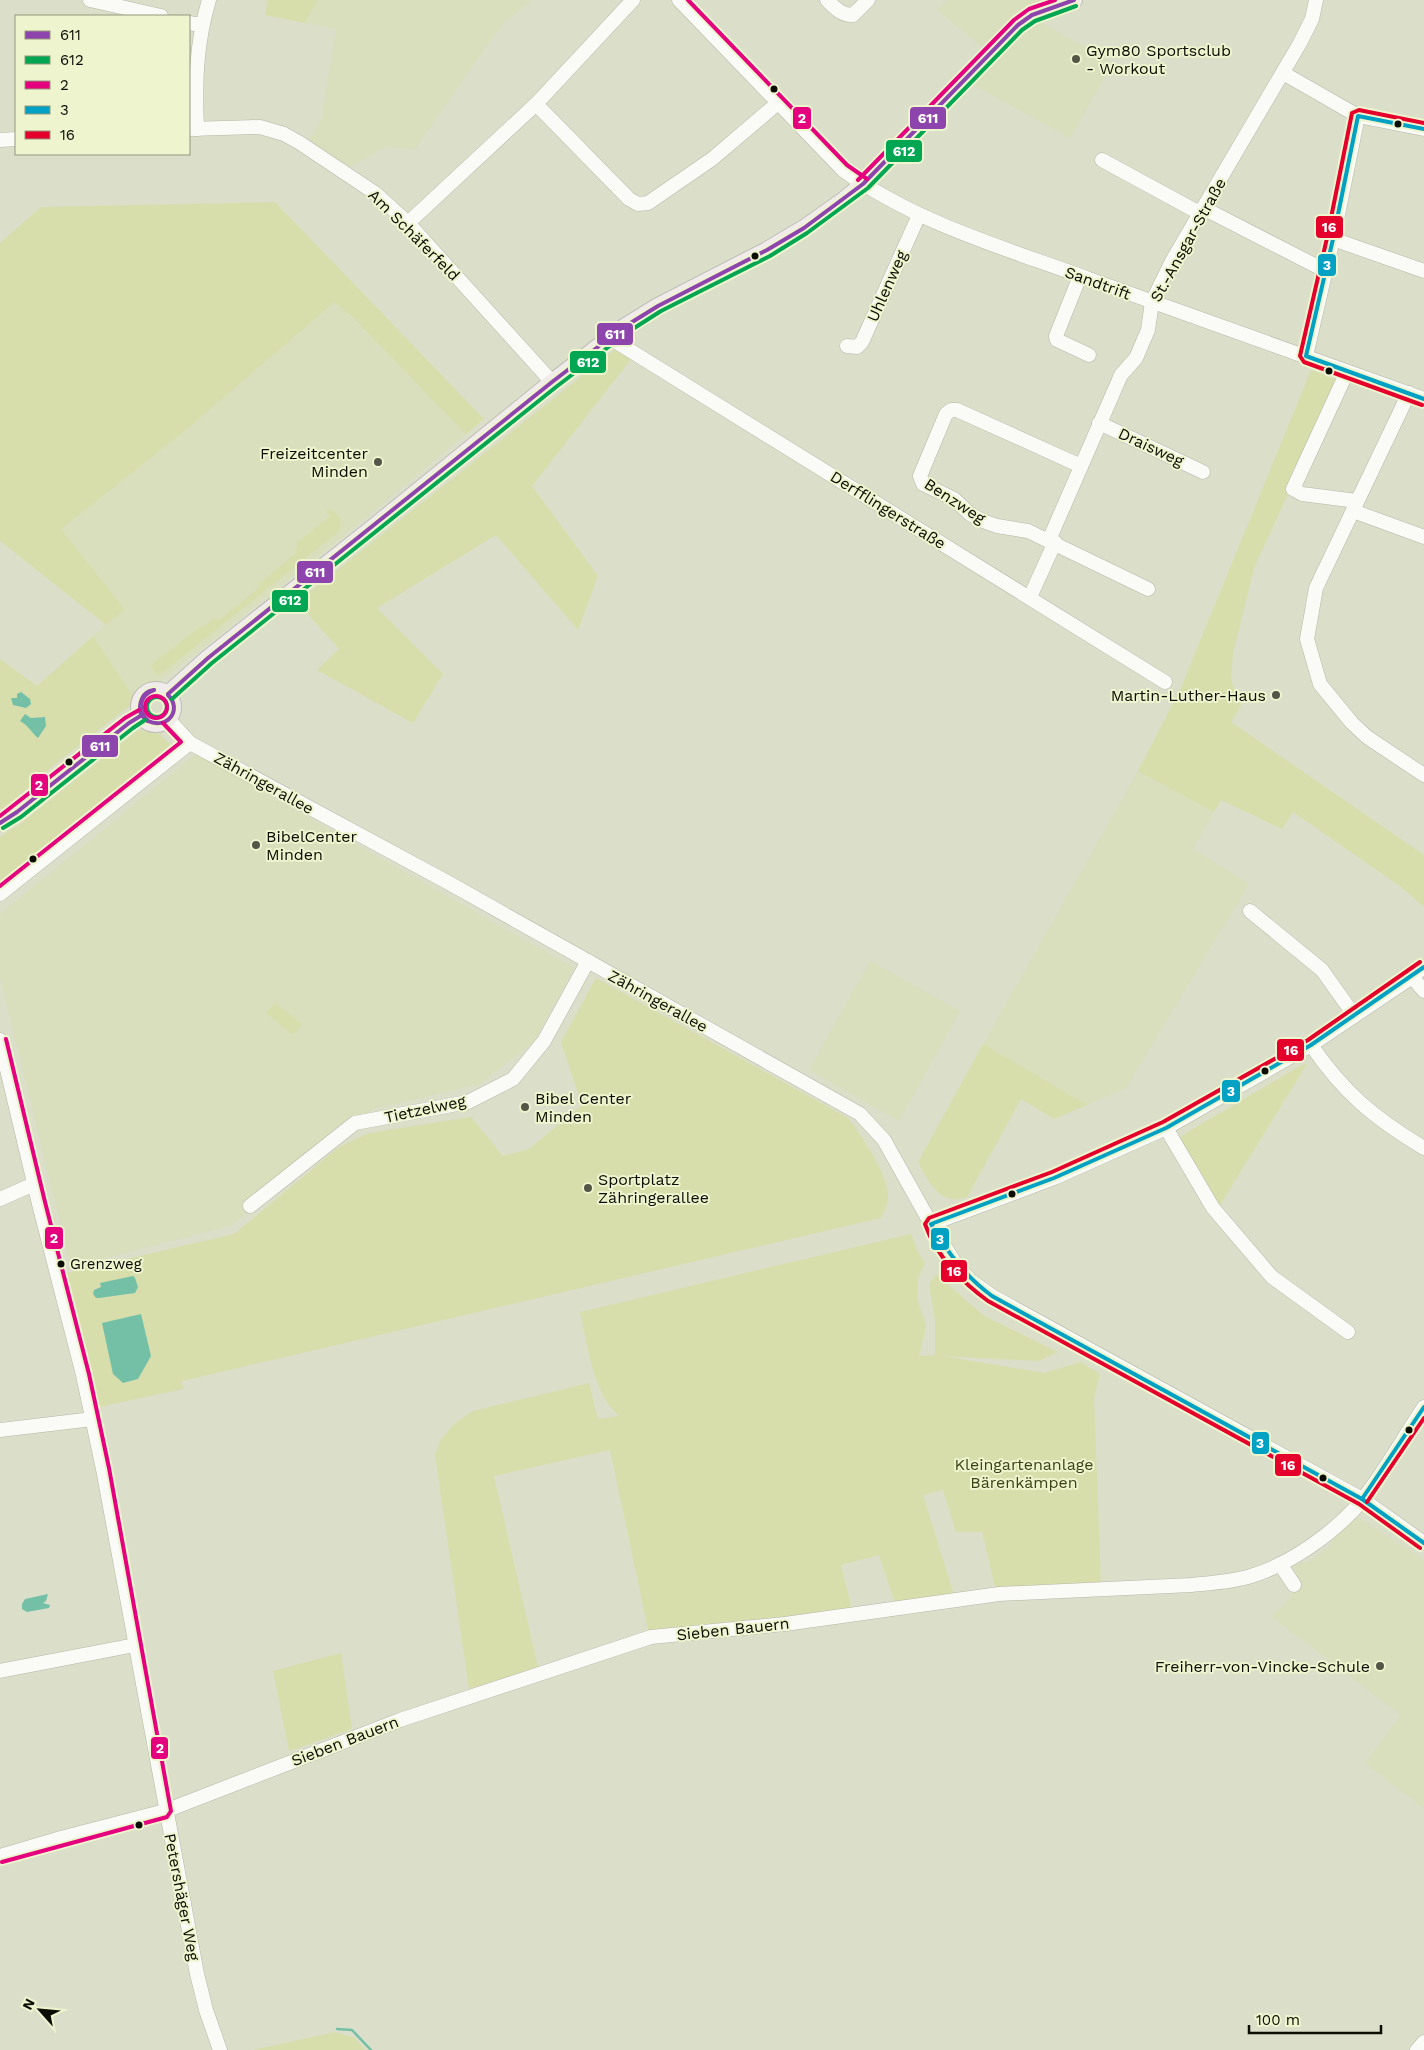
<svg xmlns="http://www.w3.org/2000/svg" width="1424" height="2050" font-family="'Work Sans',sans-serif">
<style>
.built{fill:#d9debc}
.green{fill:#d7deac}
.water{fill:#73c0a7}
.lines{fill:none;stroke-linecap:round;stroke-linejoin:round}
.stream{stroke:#73c0a7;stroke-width:2.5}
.minor-casing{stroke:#b4b7a6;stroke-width:15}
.major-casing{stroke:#bdbfb5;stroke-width:18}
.minor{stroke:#fafaf7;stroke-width:14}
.major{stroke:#f1eceb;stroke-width:16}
.bus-1-casing{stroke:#eef4ce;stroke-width:8}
.bus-2-casing{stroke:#eef4ce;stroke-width:8}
.bus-3-casing{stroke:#eef4ce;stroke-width:8}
.bus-4-casing{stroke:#eef4ce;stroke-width:8}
.bus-5-casing{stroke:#eef4ce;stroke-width:8}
.bus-1{stroke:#8e44ad;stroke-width:4}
.bus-2{stroke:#00a651;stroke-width:4}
.bus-3{stroke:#e5007d;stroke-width:4}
.bus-4{stroke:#01a1c4;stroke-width:4}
.bus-5{stroke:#e4002b;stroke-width:4}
.poi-dot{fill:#545648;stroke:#eef4ce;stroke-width:2}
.bus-dot{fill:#0b0c02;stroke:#eef4ce;stroke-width:2}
.labels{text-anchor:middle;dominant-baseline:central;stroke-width:4;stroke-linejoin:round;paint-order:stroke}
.bus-label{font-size:15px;fill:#0b0c02;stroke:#eef4ce;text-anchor:start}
.poi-label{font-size:16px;fill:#0b0c02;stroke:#eef4ce;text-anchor:start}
.street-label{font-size:16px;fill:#0b0c02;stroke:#eef4ce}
.park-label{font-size:16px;fill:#3d4215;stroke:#eef4ce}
.line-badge{stroke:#eef4ce;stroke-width:2}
.badge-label{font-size:14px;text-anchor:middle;font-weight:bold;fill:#fff}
</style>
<rect width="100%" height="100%" fill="#dbdfc9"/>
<g class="built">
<polygon points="268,0 532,0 500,27 415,149 385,147 350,167 308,142 322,118 336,29 265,15"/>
<polygon points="947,0 1055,0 984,49 937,10"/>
<polygon points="1035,19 1113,63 1070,138 970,83"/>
<polygon points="336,302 466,434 347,533 136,701 93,636 125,608 61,529 186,430"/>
<polygon points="196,754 574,968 533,1043 480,1084 373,1109 351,1134 230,1226 71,1267 0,978 0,914"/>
<polygon points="1138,771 1214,812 1193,849 1249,884 1126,1088 1087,1105 983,1044"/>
<polygon points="870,961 960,1011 899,1121 809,1070"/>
<polygon points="1357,1517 1424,1560 1424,1808 1365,1763 1401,1715 1272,1617 1299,1587 1294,1565 1311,1561 1328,1548 1337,1535"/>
</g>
<g class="green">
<polygon points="268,0 317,0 305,23 265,15"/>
<polygon points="275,202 484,419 466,434 350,315 335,302 186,430 61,529 125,609 106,625 0,541 0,243 41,207"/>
<polygon points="617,348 632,358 532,486 598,576 578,630 496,535 377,608 443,674 413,723 317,670 339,649 297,602"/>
<polygon points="1311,370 1340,381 1254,568 1233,653 1231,679 1241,705 1231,722 1424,855 1424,907 1401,887 1293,812 1282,829 1221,800 1214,812 1138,771 1180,690"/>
<path d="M328 509C339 511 345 523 338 532L166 670 158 675 150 666 201 626 202 628 214 618 218 621 260 587 259 584 295 554 298 542 330 516 326 511Z"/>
<polygon points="93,636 136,701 55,764 2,810 0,808 0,659 37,686"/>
<polygon points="138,730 160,734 171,746 0,888 0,837 20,824"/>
<path d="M596 978 848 1118C862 1137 889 1174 888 1199 888 1205 883 1212 881 1218L182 1381 183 1389 99 1407 67 1273 234 1234 339 1147 369 1133 471 1117 503 1156 529 1149 582 1105 561 1042Z"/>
<polygon points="275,1003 302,1024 293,1035 266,1013"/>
<path d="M983 1044 1087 1105 1054 1119 1021 1099 967 1197C940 1207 929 1182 918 1162Z"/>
<polygon points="1307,1064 1217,1210 1180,1141 1181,1136 1302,1065"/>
<path d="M911 1234 917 1250 925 1263 918 1278 917 1297 926 1327 919 1356 935 1355V1320L929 1285 936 1274 984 1316 1058 1352 1039 1361 942 1356 1044 1373 1081 1362 1100 1374 1094 1398 1101 1584 995 1587 982 1532H956L943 1490 923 1495 954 1595 895 1603 879 1555 841 1565 852 1610 649 1634 610 1450 494 1476 538 1667 469 1689 435 1455 440 1441 454 1424 473 1411 589 1383 598 1419 619 1416C592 1391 588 1347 580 1312Z"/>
<polygon points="341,1653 352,1729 289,1751 273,1671"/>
<polygon points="335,2032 355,2038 365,2050 253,2050"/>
</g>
<g class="water">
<polygon points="21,692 30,699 31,704 26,708 13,705 11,698 17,698 17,694"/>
<path d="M25 714 31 718 45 717 46 726 38 738C31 732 28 725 20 721Z"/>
<polygon points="133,1276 135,1278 138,1287 135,1293 99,1298 96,1298 93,1294 94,1290 101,1287 100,1283"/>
<polygon points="141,1314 151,1356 138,1379 123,1383 113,1374 102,1323"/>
<polygon points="48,1594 46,1601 43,1603 50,1605 49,1608 27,1612 22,1609 22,1604 25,1599"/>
</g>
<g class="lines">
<polyline class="stream" points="337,2029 352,2030 371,2050"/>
<defs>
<g id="minor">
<polyline points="90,0 161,16"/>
<path d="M679 0 843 170C916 223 1005 248 1089 279 1200 319 1312 359 1424 399"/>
<path d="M827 0C834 7 842 16 853 15L868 0"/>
<polyline points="189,23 201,25"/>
<polyline points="1283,73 1358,116 1424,129"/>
<polyline points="536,104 629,199 638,204 648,203 712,159 779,102"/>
<polyline points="189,129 260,127 284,134 300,143 375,193 408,223 552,382"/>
<path d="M197 129C195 84 196 43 209 0"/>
<polyline points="0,140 16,139"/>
<polyline points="1102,160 1194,210 1211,212 1326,271"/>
<polyline points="408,223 536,104 633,0"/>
<polyline points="1333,239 1424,271"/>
<polyline points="1080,276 1056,336 1057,340 1089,355"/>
<polyline points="610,338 1165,682"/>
<polyline points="847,346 857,347 862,342 919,215"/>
<polyline points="1306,356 1333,239 1358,116"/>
<polyline points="1347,372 1293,489 1302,494 1357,501"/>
<polyline points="1409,393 1316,588 1307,639 1320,684 1352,723 1367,737 1424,775"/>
<polyline points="1099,423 1203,472"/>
<polyline points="1081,466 957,410 951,410 946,414 920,476 923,484 954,499 970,514 983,521 997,526 1028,531 1148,589"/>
<polyline points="1353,511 1424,537"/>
<polyline points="1049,540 1121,375 1136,358 1148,330 1152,302 1172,261 1300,43 1312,19 1316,0"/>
<polyline points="1030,597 1055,542"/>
<polyline points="168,719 190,743 449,883 860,1114 884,1140 931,1224 956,1265 971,1281 992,1296 1362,1499 1424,1543"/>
<polyline points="0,894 190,743"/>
<polyline points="1250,911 1322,970 1354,1015"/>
<polyline points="1412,977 1424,991"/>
<polyline points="0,1040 39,1204 83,1375 103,1469 197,1974 206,2010 220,2050"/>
<path d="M1311 1045C1344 1093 1374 1118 1424 1148"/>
<polyline points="1166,1128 1213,1208 1272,1277 1348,1332"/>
<polyline points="0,1199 34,1184"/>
<polyline points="250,1206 355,1123 468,1102 513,1079 544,1041 588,961"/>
<polyline points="931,1224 1054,1178 1166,1128 1311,1045 1412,977 1424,967"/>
<polyline points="0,1430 93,1419"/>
<polyline points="1280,1564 1294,1585"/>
<polyline points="0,1671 135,1645"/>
<path d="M0 1856 61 1838 165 1811 400 1720 651 1637 785 1624 999 1594 1191 1585C1211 1583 1232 1582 1251 1576 1291 1564 1337 1531 1363 1499 1385 1471 1404 1437 1424 1407"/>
<polyline points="1417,2050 1424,2042"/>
</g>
<g id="major">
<circle cx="156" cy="707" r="17"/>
<polyline points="168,694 208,658 371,529 552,382 624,327 658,306 767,250 804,228 845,199 863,184 992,50 1018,25 1032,15 1074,0"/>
<polyline points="0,823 17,812 129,723 142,715"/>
</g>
</defs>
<use href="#minor" class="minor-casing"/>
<use href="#major" class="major-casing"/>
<use href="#minor" class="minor"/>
<use href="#major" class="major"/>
<defs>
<g id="bus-1">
<polyline points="168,694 208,658 552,382 624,327 658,306 767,250 804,228 863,184 1018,25 1032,15 1074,0"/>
<path d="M148 721C167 730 183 710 168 695"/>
<path d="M148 721 141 715C138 704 142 691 154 690"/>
<path d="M148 721C137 710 139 696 154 690"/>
<polyline points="0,823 17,812 129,723 142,715"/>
</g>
<g id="bus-2">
<circle cx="157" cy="707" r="10"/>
<polyline points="172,699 212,663 556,387 628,332 661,311 770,256 807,233 868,188 1022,30 1035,21 1076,6"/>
<polyline points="3,828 21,817 133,728 145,720"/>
</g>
<g id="bus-3">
<polyline points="688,0 847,165 867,179"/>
<polyline points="858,180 1014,20 1029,9 1055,0"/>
<circle cx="156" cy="707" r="11"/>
<polyline points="0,816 125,718 139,710"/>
<polyline points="0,886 181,742 163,723"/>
<polyline points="2,1862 167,1817 171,1811 109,1468 89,1374 45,1202 6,1039"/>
</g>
<g id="bus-4">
<polyline points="1424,129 1358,116 1333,239 1306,356 1424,399"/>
<path d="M1424 967 1311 1045 1166 1128 1054 1178 931 1224C948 1253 965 1276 992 1296L1362 1499 1424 1543"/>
<polyline points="1362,1499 1424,1407"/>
</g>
<g id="bus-5">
<polyline points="1422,405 1304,362 1300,356 1327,238 1352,113 1359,110 1424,123"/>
<path d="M1420 962 1308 1040 1163 1122 1052 1172 929 1218 925 1224C936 1256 962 1282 988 1301L1359 1504 1420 1548"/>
<polyline points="1367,1502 1424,1418"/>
</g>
</defs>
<use href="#bus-1" class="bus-1-casing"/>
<use href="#bus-2" class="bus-2-casing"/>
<use href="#bus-3" class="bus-3-casing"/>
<use href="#bus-4" class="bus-4-casing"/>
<use href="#bus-5" class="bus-5-casing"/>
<use href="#bus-1" class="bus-1"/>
<use href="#bus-2" class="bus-2"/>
<use href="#bus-3" class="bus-3"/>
<use href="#bus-4" class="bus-4"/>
<use href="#bus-5" class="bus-5"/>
</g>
<g class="poi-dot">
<circle cx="1076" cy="59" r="5"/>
<circle cx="378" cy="462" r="5"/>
<circle cx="1276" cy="695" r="5"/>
<circle cx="256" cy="845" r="5"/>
<circle cx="525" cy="1107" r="5"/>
<circle cx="588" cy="1188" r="5"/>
<circle cx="1380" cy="1666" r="5"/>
</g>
<g class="bus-dot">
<circle cx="774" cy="89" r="4.5"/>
<circle cx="1398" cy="124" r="4.5"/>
<circle cx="755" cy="256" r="4.5"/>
<circle cx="1329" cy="371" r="4.5"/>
<circle cx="69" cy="762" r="4.5"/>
<circle cx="33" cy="859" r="4.5"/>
<circle cx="1265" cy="1071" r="4.5"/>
<circle cx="1012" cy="1194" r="4.5"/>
<circle cx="61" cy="1264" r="4.5"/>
<circle cx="1409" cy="1430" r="4.5"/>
<circle cx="1323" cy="1478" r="4.5"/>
<circle cx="139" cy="1825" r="4.5"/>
</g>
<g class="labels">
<g class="bus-label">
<text x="70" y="1264">Grenzweg</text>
</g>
<g class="poi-label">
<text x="1086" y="50">Gym80 Sportsclub<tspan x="1086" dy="18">- Workout</tspan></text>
<text x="368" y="453" text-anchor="end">Freizeitcenter<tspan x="368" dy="18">Minden</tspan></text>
<text x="1266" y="695" text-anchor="end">Martin-Luther-Haus</text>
<text x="266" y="836">BibelCenter<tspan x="266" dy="18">Minden</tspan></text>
<text x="535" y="1098">Bibel Center<tspan x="535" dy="18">Minden</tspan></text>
<text x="598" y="1179">Sportplatz<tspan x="598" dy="18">Zähringerallee</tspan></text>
<text x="1370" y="1666" text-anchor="end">Freiherr-von-Vincke-Schule</text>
</g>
<g class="street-label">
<text transform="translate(414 235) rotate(45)">Am Schäferfeld</text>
<text transform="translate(1188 240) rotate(-61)">St.-Ansgar-Straße</text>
<text transform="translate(1098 283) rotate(20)">Sandtrift</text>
<text transform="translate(887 286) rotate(-66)">Uhlenweg</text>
<text transform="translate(1151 447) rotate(25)">Draisweg</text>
<text transform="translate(955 501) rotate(33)">Benzweg</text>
<text transform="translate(888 510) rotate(32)">Derfflingerstraße</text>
<text transform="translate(264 783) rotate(29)">Zähringerallee</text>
<text transform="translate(658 1001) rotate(29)">Zähringerallee</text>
<text transform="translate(425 1109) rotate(-12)">Tietzelweg</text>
<text transform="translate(733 1629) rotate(-6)">Sieben Bauern</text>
<text transform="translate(345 1741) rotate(-21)">Sieben Bauern</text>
<text transform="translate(182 1897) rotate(79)">Petershäger Weg</text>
</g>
<g class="park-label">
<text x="1024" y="1464">Kleingartenanlage<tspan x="1024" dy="18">Bärenkämpen</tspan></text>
</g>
</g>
<g class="line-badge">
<rect x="909" y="106" width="38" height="24" rx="5" fill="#8e44ad"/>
<rect x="792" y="106" width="20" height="24" rx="5" fill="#e5007d"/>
<rect x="885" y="139" width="38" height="24" rx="5" fill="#00a651"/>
<rect x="1315" y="215" width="29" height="24" rx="5" fill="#e4002b"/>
<rect x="1317" y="253" width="20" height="24" rx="5" fill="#01a1c4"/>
<rect x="596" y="322" width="38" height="24" rx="5" fill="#8e44ad"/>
<rect x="569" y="350" width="38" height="24" rx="5" fill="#00a651"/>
<rect x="296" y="560" width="38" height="24" rx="5" fill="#8e44ad"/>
<rect x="271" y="589" width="38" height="24" rx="5" fill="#00a651"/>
<rect x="81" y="734" width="38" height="24" rx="5" fill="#8e44ad"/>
<rect x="30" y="773" width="19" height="24" rx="5" fill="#e5007d"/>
<rect x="1276" y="1038" width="29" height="24" rx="5" fill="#e4002b"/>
<rect x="1221" y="1079" width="20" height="24" rx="5" fill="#01a1c4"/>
<rect x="44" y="1226" width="20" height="24" rx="5" fill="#e5007d"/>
<rect x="930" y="1227" width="20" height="24" rx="5" fill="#01a1c4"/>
<rect x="940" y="1259" width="28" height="24" rx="5" fill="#e4002b"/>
<rect x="1251" y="1431" width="19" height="24" rx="5" fill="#01a1c4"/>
<rect x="1274" y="1453" width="28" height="24" rx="5" fill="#e4002b"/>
<rect x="150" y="1736" width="19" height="24" rx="5" fill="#e5007d"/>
</g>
<g class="badge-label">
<text x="928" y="123">611</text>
<text x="802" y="123">2</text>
<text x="904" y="156">612</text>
<text x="1329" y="232">16</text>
<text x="1327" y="270">3</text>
<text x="615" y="339">611</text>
<text x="588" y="367">612</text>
<text x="315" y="577">611</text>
<text x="290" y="605">612</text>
<text x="100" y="751">611</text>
<text x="39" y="790">2</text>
<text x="1291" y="1055">16</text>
<text x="1231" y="1096">3</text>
<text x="54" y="1243">2</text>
<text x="940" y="1244">3</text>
<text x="954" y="1276">16</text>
<text x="1260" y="1448">3</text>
<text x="1288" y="1470">16</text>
<text x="160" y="1753">2</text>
</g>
<rect x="15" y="15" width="175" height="140" fill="#eef4ce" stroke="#93977c"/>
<rect x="25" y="31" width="25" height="8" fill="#8e44ad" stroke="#93977c"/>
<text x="60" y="40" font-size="15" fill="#0b0c02">611</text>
<rect x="25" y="56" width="25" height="8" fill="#00a651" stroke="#93977c"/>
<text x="60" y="65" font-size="15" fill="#0b0c02">612</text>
<rect x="25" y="81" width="25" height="8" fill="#e5007d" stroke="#93977c"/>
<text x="60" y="90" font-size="15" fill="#0b0c02">2</text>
<rect x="25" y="106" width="25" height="8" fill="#01a1c4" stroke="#93977c"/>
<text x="60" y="115" font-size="15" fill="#0b0c02">3</text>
<rect x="25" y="131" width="25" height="8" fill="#e4002b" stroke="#93977c"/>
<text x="60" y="140" font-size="15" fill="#0b0c02">16</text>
<g transform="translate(40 2010) rotate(297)" stroke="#eef4ce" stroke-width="4" paint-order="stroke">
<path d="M0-4L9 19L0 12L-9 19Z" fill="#0b0c02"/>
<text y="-8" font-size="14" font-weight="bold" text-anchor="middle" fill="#0b0c02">N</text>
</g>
<path d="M1249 2025v8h132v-8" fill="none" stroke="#0b0c02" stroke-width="2.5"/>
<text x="1256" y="2025" font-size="15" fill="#0b0c02" stroke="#eef4ce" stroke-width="4" paint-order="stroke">100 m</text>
</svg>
